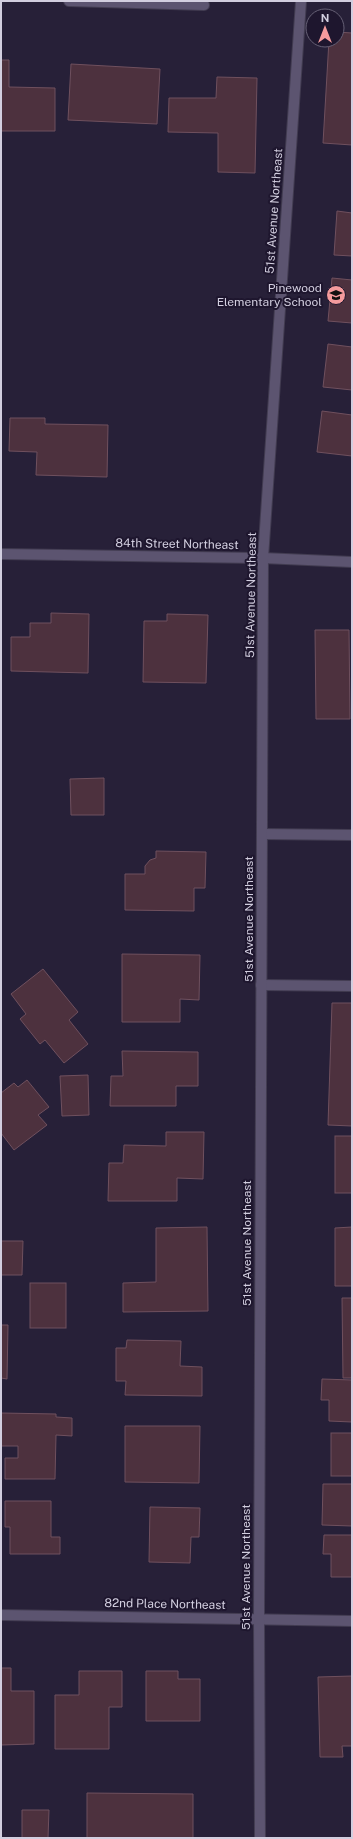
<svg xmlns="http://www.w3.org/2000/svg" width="353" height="1839" font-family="'Public Sans',sans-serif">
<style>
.building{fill:#4d313e;stroke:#6f505e}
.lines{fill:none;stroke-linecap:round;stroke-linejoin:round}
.minor-casing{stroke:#423c51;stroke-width:12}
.minor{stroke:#5c5470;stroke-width:10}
.labels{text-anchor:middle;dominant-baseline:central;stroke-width:4;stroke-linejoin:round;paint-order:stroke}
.street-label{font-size:12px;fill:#d2cedf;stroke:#1e162e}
.poi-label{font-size:12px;fill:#d2cedf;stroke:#1e162e;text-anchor:end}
</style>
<rect width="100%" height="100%" fill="#272038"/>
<g class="building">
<polygon points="337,32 352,33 352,145 323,143 329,40 337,40"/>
<polygon points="1,60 9,60 9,87 55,88 55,131 1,131"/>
<polygon points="71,64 160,69 157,124 68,120"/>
<polygon points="217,77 257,78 255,173 218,172 218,133 168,132 169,98 216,98"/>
<polygon points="337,211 352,213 352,256 334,255"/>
<polygon points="332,278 352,280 352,323 328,321"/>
<polygon points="328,344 352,347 352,390 323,387"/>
<polygon points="322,411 352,415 352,456 317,452"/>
<polygon points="10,418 45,418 45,424 108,425 107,477 36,475 37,452 9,451"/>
<polygon points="51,613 89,614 88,673 11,671 11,637 30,637 30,623 51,623"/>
<polygon points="167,614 208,615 206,683 143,682 144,621 167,621"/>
<polygon points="315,630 349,630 350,719 316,719"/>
<polygon points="104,778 104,815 71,815 70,779"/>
<polygon points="156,851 206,852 205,888 194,888 194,911 125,910 125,874 145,874 145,866 150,860 156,858"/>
<polygon points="122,954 200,955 199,1000 180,999 180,1022 122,1022"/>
<polygon points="43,969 78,1012 69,1020 88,1044 64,1063 45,1040 40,1044 20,1019 26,1014 11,994"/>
<polygon points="332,1003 352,1003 352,1126 328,1125"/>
<polygon points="122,1051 198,1052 198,1086 176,1086 176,1106 110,1106 111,1076 123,1076"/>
<polygon points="88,1075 89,1115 62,1116 60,1076"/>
<polygon points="27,1080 49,1107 38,1115 47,1125 14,1150 1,1133 1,1093 14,1083 18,1087"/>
<polygon points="166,1132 204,1132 203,1179 177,1178 177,1201 108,1201 109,1163 123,1163 124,1145 166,1146"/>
<rect x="335" y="1136" width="17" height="57"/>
<polygon points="207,1227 208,1311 123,1312 123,1283 156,1282 156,1228"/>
<polygon points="352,1227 352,1286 335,1286 335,1228"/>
<polygon points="1,1241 23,1241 22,1275 1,1275"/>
<rect x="30" y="1283" width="36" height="45"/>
<polygon points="342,1298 352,1298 352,1378 343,1378"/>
<polygon points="1,1325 8,1325 7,1379 1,1378"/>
<polygon points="127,1340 181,1341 180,1366 202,1367 202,1396 125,1395 126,1381 116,1381 116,1348 126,1348"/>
<polygon points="322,1379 352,1380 352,1422 329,1421 329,1400 321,1400"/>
<polygon points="1,1413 56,1414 56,1417 72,1418 72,1436 56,1435 55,1479 5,1479 5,1458 18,1458 18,1446 1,1446"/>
<polygon points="125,1426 200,1426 199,1483 125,1482"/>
<rect x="331" y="1433" width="21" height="43"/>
<polygon points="323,1484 352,1484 352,1526 322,1525"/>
<polygon points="5,1501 51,1501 51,1537 60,1537 60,1554 10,1554 10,1527 5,1527"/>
<polygon points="150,1507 200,1508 199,1537 191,1537 190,1563 149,1562"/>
<polygon points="324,1535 352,1535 352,1577 331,1577 331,1554 323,1554"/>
<polygon points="1,1668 11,1668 11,1691 34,1691 34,1744 1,1745"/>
<polygon points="79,1671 122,1671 122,1707 109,1707 109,1749 55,1749 55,1695 79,1695"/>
<polygon points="146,1671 178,1671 178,1679 200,1679 200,1721 146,1721"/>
<polygon points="352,1676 352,1746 342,1746 343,1757 320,1757 318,1677"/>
<polygon points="87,1793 193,1794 193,1838 87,1838"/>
<polygon points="22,1810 49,1810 48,1838 22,1838"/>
</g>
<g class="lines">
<defs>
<g id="minor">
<polyline points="69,1 204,5"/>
<polyline points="1,554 263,558 352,562"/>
<polyline points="262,834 352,835"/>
<polyline points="261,985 352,986"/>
<polyline points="1,1615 352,1621"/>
<polyline points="260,1838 259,1618 263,558 301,1"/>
</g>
</defs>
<use href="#minor" class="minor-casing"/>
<use href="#minor" class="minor"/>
</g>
<defs>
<symbol id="school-disc" viewBox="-11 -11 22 22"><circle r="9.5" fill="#f59b9d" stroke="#1e162e"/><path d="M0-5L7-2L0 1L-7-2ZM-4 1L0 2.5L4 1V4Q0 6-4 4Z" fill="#111"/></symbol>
</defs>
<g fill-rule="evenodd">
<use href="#school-disc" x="325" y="284" width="22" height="22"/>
</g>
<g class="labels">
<g class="street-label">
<text transform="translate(274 211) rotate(-86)">51st Avenue Northeast</text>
<text transform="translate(177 544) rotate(1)">84th Street Northeast</text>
<text transform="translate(251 595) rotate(-89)">51st Avenue Northeast</text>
<text transform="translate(249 919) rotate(-90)">51st Avenue Northeast</text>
<text transform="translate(247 1243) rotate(-90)">51st Avenue Northeast</text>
<text transform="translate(246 1567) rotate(-90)">51st Avenue Northeast</text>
<text transform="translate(165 1604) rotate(1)">82nd Place Northeast</text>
</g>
<g class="poi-label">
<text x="322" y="288">Pinewood<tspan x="322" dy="14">Elementary School</tspan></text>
</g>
</g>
<rect width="353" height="1839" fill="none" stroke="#d2cedf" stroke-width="4"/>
<g transform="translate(325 28)"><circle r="19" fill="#1e162e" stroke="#666075"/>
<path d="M0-3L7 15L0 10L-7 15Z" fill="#f59b9d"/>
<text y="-6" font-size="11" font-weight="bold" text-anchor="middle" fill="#d2cedf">N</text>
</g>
</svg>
